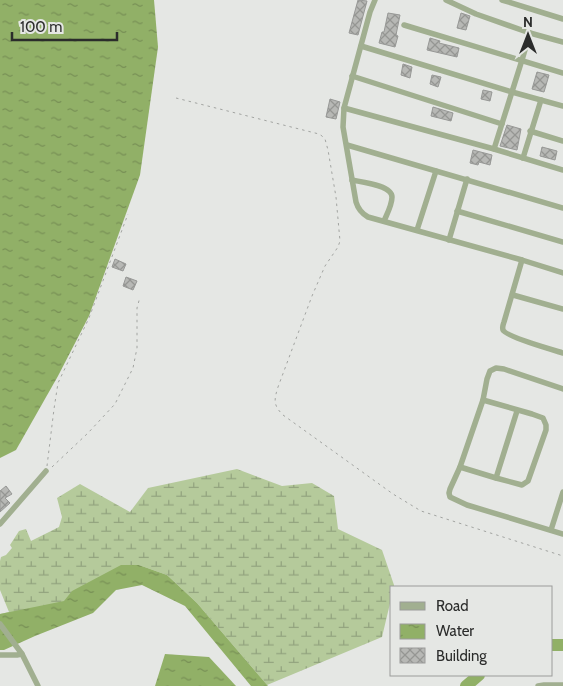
<svg xmlns="http://www.w3.org/2000/svg" width="563" height="686" font-family="Cabin,sans-serif">
<style>
.wetland{fill:url(#wetland-marsh)}
.water{fill:url(#water-ripples)}
.lines{fill:none;stroke-linecap:round;stroke-linejoin:round}
.river{stroke:#91b067;stroke-width:12}
.building{fill:url(#building-cross-hatch);stroke:#979896}
.path{stroke:#a2a4a1;stroke-width:1;stroke-dasharray:2.5 4;stroke-linecap:butt}
.minor{stroke:#a1af90;stroke-width:5.5}
</style>
<defs>
<pattern id="wetland-marsh" width="20" height="14" patternUnits="userSpaceOnUse" patternTransform="scale(1.25)"><rect width="20" height="14" fill="#b5ca9b"/><path d="M1 5h8M5 5V1M11 12h8M15 12V8" fill="none" stroke="#93a47f"/></pattern>
<pattern id="water-ripples" width="26" height="14" patternUnits="userSpaceOnUse" patternTransform="scale(1.25)"><rect width="26" height="14" fill="#91b067"/><path d="M2 4q2-2 4 0t4 0M15 11q2-2 4 0t4 0" fill="none" stroke="#778f55"/></pattern>
<pattern id="building-cross-hatch" width="8" height="8" patternUnits="userSpaceOnUse" patternTransform="scale(1.25)"><rect width="8" height="8" fill="#b7b8b5"/><path d="M0 0l8 8M0 8l8-8" fill="none" stroke="#959693"/></pattern>
</defs>
<rect width="100%" height="100%" fill="#e5e7e4"/>
<polygon class="wetland" points="237,469 282,486 312,483 334,496 338,529 382,550 394,585 394,587 392,587 392,595 382,637 267,685 197,603 167,575 139,565 74,606 0,617 0,614 9,612 0,590 0,561 1,557 6,555 12,548 10,545 19,531 26,529 31,541 59,527 62,517 57,498 80,484 130,512 148,488"/>
<g class="water">
<polygon points="0,0 154,0 158,47 140,175 89,316 58,376 16,450 0,458"/>
<polygon points="121,565 139,565 167,575 197,603 268,686 251,686 185,606 142,585 116,590 93,613 35,636 4,650 0,650 0,614 64,601 72,591"/>
<polygon points="165,654 209,657 236,686 155,686"/>
</g>
<g class="lines">
<g class="river">
<polyline points="552,645 563,645"/>
<polyline points="466,686 479,675"/>
</g>
</g>
<g class="building">
<polygon points="358,0 367,1 358,35 349,33"/>
<polygon points="388,13 400,15 396,35 398,36 395,47 379,43 382,32 384,32"/>
<polygon points="461,13 470,16 466,30 457,28"/>
<polygon points="430,38 440,41 439,43 459,48 457,57 427,50"/>
<polygon points="403,64 412,67 410,78 401,75"/>
<polygon points="537,72 549,75 544,92 532,89"/>
<polygon points="432,75 441,77 438,87 430,84"/>
<polygon points="483,90 492,92 490,101 481,99"/>
<polygon points="330,99 340,102 336,119 326,117"/>
<polygon points="433,107 453,113 451,121 431,116"/>
<polygon points="507,125 521,129 517,150 500,146"/>
<polygon points="542,147 557,151 555,160 540,156"/>
<polygon points="473,150 492,155 490,165 479,162 478,165 470,163"/>
<polygon points="115,259 126,264 123,271 112,267"/>
<polygon points="126,277 137,281 133,290 123,286"/>
<polygon points="6,486 12,494 5,498 10,503 0,512 0,491"/>
</g>
<g class="lines">
<g class="path">
<path d="M176 98 319 134 322 136 325 139 328 150 336 197 340 241 338 247 325 266 312 296 278 387C274 400 273 405 283 415L393 494 421 511 563 556"/>
<polyline points="47,466 54,409 58,383 89,318 128,214"/>
<polyline points="52,467 88,433 115,404 133,368 137,348 137,308 140,297"/>
</g>
<g class="minor">
<path d="M375 0 370 12 344 108 343 127 356 202C358 209 361 213 368 217L522 260 563 273"/>
<polyline points="446,0 476,14 530,33 563,42"/>
<polyline points="502,0 563,19"/>
<polyline points="404,25 563,73"/>
<polyline points="361,46 512,92 563,106"/>
<polyline points="352,76 502,124"/>
<polyline points="344,108 494,149 563,170"/>
<polyline points="530,131 563,141"/>
<polyline points="347,145 563,208"/>
<polyline points="494,149 522,60 530,33"/>
<polyline points="523,158 541,100"/>
<path d="M352 180C361 182 392 185 392 197 392 205 387 214 384 221"/>
<polyline points="457,211 563,242"/>
<polyline points="417,230 436,171"/>
<polyline points="449,240 467,179"/>
<path d="M522 260 504 322C503 325 502 327 503 330 506 337 553 350 563 353"/>
<polyline points="513,295 563,309"/>
<polyline points="563,389 504,369 496,368 490,371 487,379 483,400 460,467 450,489 449,493 450,497 467,505 563,534"/>
<polyline points="460,467 496,478 522,485 528,481 546,430 546,425 543,418 532,414 483,400"/>
<polyline points="496,478 517,411"/>
<polyline points="0,524 46,471"/>
<polyline points="551,530 563,492"/>
<polyline points="0,624 22,654 38,686"/>
<polyline points="0,655 17,655 22,654"/>
<polyline points="538,686 544,685 563,685"/>
</g>
</g>
<rect x="390" y="586" width="162" height="90" fill="#e5e7e4" stroke="#9b9c9a"/>
<rect x="400" y="602" width="25" height="8" fill="#a1af90" stroke="#9b9c9a"/>
<text x="436" y="611" font-size="15" fill="#2b2c2b">Road</text>
<rect x="400" y="624" width="25" height="15" fill="url(#water-ripples)" stroke="#9b9c9a"/>
<text x="436" y="636" font-size="15" fill="#2b2c2b">Water</text>
<rect x="400" y="648" width="25" height="15" fill="url(#building-cross-hatch)" stroke="#9b9c9a"/>
<text x="436" y="661" font-size="15" fill="#2b2c2b">Building</text>
<g transform="translate(528 35)" stroke="#e5e7e4" stroke-width="4" paint-order="stroke">
<path d="M0-4L9 19L0 12L-9 19Z" fill="#2b2c2b"/>
<text y="-8" font-size="14" font-weight="bold" text-anchor="middle" fill="#2b2c2b">N</text>
</g>
<path d="M12 32v8h105v-8" fill="none" stroke="#2b2c2b" stroke-width="2.5"/>
<text x="20" y="32" font-size="15" fill="#2b2c2b" stroke="#e5e7e4" stroke-width="4" paint-order="stroke">100 m</text>
</svg>
